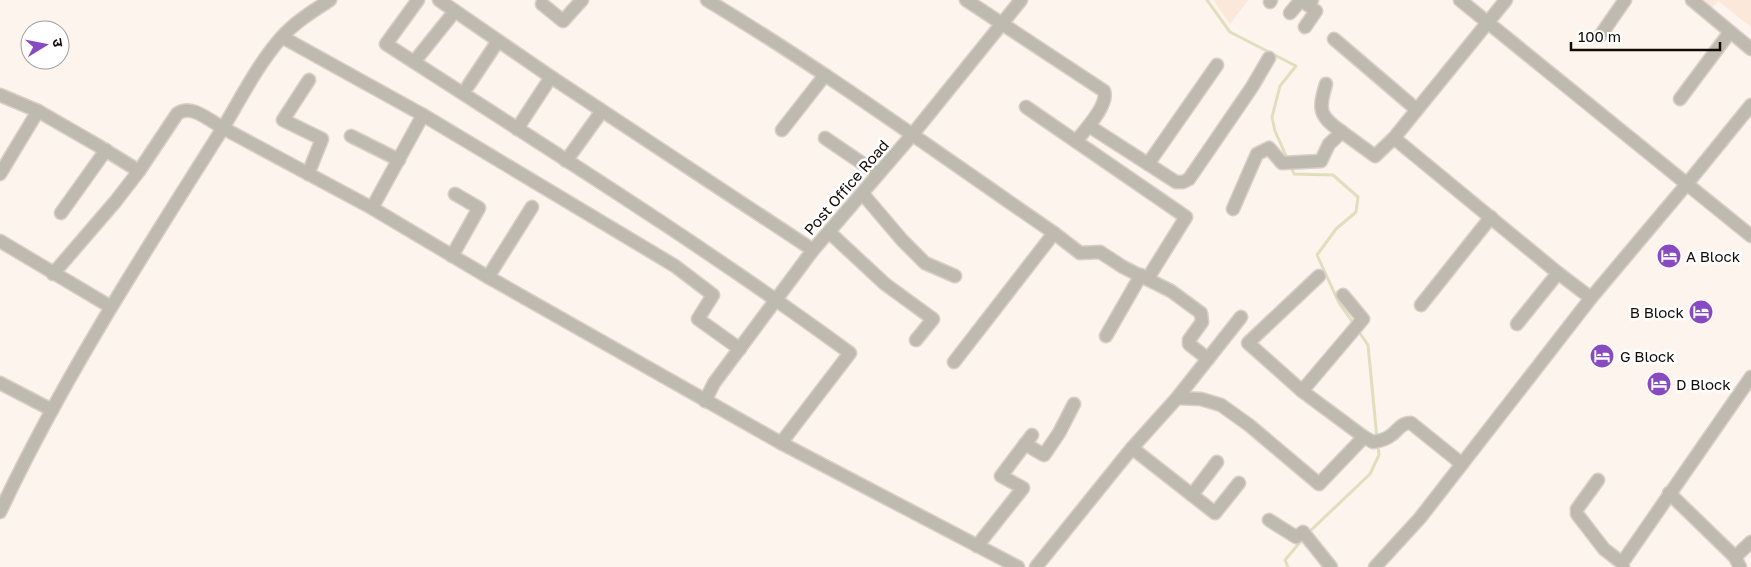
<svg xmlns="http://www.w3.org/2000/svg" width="1751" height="567" font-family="'Golos Text','Noto Sans Devanagari',sans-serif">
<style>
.built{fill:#fbe8db}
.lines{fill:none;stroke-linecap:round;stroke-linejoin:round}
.stream{stroke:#e0debc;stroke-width:3}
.minor-casing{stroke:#d7cfc8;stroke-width:15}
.minor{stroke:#bfbaaf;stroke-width:12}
.labels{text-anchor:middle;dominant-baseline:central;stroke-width:5;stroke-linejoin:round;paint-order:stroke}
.street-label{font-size:15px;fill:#120b06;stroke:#fff}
.poi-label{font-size:15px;fill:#120b06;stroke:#fff;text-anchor:start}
</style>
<rect width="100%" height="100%" fill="#fdf4ed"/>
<g class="built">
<polygon points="1213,0 1248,0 1230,24"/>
<polygon points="1702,0 1751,0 1751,27 1718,1 1711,8"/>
</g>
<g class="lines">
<g class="stream">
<polyline points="1207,0 1230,32 1296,66 1280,86 1272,117 1275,131 1288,160"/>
<polyline points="1290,165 1294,174 1333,175 1358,197 1356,212 1336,229 1317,255 1339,303 1354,324"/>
<polyline points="1357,329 1368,345 1377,439"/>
<polyline points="1308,533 1370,474 1379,455 1378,445"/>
<polyline points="1288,567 1285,560 1302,540"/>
</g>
<defs>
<g id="minor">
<path d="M418 0 386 44C542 145 700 243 850 353L781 443"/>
<polyline points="439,0 551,77 813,250"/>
<path d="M707 0C827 72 939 154 1054 233L1080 253 1100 252 1123 267 1171 291 1201 313 1202 322 1189 340V344L1208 359"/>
<path d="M966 0 1104 91C1109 105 1085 130 1076 141"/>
<polyline points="1460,0 1751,236"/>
<polyline points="1692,0 1751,49"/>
<polyline points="1270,2 1271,0"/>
<polyline points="542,4 563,21 582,0"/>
<polyline points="1290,13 1301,0 1308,5"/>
<polyline points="1305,27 1316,11 1308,5 1312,0"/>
<polyline points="1600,36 1625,0"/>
<polyline points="282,37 423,115 675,266 713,295 698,319 740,349"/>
<polyline points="1334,39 1416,109"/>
<polyline points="414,62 455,11"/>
<path d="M1326 84C1318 110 1319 116 1342 132"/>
<polyline points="468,86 498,41"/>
<polyline points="0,95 38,111"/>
<polyline points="1680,99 1730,32"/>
<polyline points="1026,107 1186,217 1148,278"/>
<polyline points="1089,126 1176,182 1183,182 1189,179 1252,87 1269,58"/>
<polyline points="517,129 551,77"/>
<polyline points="782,130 825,75"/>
<polyline points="351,136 399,160"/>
<polyline points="825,138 878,174"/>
<polyline points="1394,138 1558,273 1591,298"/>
<polyline points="566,161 602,111"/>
<polyline points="1148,164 1217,65"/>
<polyline points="0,174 38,111 97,145 139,171"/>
<polyline points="308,174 322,139 283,120 309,80"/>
<polyline points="862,193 902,240 925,263 955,276"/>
<polyline points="372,208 423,115"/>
<polyline points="1233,209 1257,154 1269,148 1282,163 1321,161 1329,144 1342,132 1375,156 1394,138 1506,0"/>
<polyline points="61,213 106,150"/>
<polyline points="829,232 885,284 933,319 916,340"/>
<polyline points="0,241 111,307"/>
<polyline points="452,256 479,208 455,194"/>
<path d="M53 274 115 202 139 171 177 114C191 103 210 121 223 128 241 98 258 64 281 38 295 22 313 11 330 0"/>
<polyline points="488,277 532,207"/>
<polyline points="1421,305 1491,217"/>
<polyline points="1517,324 1558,273"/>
<polyline points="1106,336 1141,275"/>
<polyline points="954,362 1054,233"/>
<polyline points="0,383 52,410"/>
<polyline points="1302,391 1363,319 1343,295"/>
<polyline points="1177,398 1201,399 1221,405 1249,425 1319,484 1364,437 1302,391 1248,343 1319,276"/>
<polyline points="705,401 714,383 813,250 912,135 1021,0"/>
<path d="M1364 437 1373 442C1379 441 1385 440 1390 436 1398 431 1400 423 1411 423L1462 464"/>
<polyline points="1025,444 1044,455 1059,433 1074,404"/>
<polyline points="1132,448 1215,513 1239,483"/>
<polyline points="1598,480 1577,509 1577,514 1604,549 1622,563"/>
<polyline points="1669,493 1735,557 1740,567"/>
<polyline points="1192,495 1217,462"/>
<path d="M0 512C63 378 144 253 223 128L372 208 488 277 781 443 1018 567"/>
<polyline points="1269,520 1296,537 1303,532 1331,567"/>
<polyline points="977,546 1023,488 1001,476 1032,435"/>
<polyline points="1735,557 1751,542"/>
<polyline points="1036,567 1132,448 1177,398 1241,317"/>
<polyline points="1375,567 1420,518 1591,298 1686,185 1751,105"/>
<polyline points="1623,567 1622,563 1751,377"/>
</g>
</defs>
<use href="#minor" class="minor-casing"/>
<use href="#minor" class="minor"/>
</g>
<defs>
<symbol id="hotel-disc" viewBox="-11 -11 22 22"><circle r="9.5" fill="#874ac0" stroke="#fff"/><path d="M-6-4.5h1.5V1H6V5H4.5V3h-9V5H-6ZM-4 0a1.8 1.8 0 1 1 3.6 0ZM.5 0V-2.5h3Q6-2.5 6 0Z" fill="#fff"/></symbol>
</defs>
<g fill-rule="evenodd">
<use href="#hotel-disc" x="1655" y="242" width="28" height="28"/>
<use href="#hotel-disc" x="1687" y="298" width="28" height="28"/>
<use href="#hotel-disc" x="1588" y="342" width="28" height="28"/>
<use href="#hotel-disc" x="1645" y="370" width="28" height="28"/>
</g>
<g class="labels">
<g class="street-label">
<text transform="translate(846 187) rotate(-49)">Post Office Road</text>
</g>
<g class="poi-label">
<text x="1686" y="256">A Block</text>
<text x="1684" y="312" text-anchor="end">B Block</text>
<text x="1620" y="356">G Block</text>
<text x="1676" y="384">D Block</text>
</g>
</g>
<g transform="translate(45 45) rotate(80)"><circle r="24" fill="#ffffff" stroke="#a09d9b"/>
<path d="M0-4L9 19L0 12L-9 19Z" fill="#874ac0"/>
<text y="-8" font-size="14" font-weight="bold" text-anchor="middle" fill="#120b06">उ</text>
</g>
<path d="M1571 42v8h149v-8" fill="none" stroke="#120b06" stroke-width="2.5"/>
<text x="1578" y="42" font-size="15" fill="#120b06" stroke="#ffffff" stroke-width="4" paint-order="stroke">100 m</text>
</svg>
